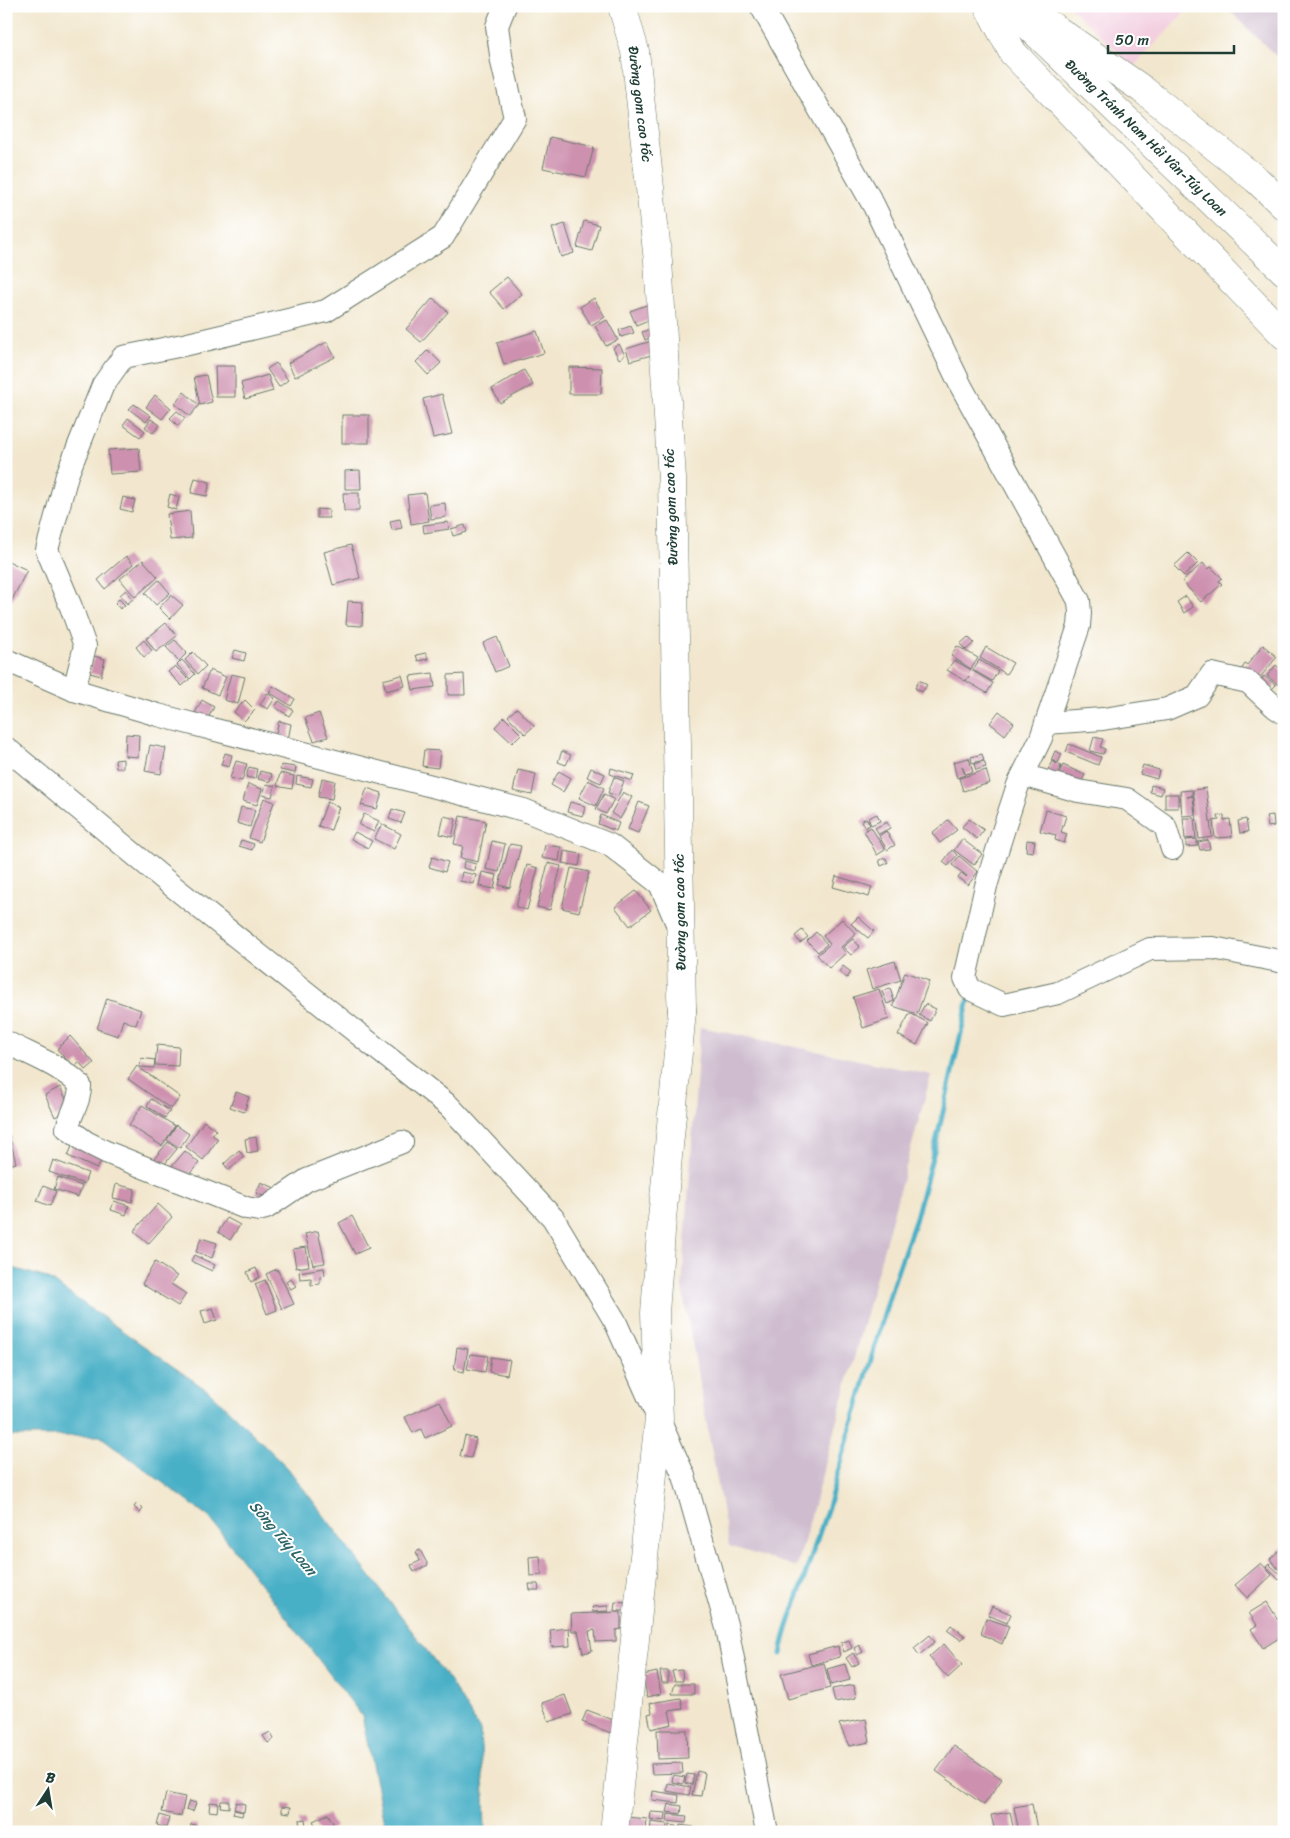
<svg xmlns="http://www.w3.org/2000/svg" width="1290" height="1838" font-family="Sriracha,sans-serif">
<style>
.built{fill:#f3cfe0}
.industrial{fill:#cfbdcf}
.water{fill:#47afc6;stroke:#33767d}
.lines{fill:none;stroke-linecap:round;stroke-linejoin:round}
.stream{stroke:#47afc6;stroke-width:5}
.building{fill:#cd90af}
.minor-casing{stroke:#69786a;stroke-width:24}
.major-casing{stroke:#69786a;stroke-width:29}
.highway-casing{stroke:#69786a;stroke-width:29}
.minor{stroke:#fff;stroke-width:22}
.major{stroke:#fff;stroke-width:28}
.highway{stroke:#fff;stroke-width:28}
.labels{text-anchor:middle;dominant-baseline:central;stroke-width:4;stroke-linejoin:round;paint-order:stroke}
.street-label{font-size:14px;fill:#1f3d34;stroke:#fff}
.water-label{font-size:15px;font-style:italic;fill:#2d6567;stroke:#fff}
</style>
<rect width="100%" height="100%" fill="#fff"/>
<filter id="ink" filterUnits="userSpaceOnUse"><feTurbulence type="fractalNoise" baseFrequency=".02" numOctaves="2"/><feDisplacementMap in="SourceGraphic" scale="10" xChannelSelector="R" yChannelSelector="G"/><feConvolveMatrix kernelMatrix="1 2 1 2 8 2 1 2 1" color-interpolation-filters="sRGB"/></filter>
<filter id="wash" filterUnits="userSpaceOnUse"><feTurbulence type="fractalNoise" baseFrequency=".0096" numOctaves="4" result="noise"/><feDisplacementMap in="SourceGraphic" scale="20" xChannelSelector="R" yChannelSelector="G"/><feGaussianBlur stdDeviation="1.12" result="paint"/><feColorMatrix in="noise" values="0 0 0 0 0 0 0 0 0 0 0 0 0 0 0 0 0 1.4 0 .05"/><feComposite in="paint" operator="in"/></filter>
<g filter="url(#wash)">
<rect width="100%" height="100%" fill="#f2e7ce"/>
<polygon class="built" points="1069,6 1191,6 1133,67"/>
<g class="industrial">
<polygon points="1225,6 1284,6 1284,64"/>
<polygon points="700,1027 931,1075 797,1567 729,1546 682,1288"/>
</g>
<polygon class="water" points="6,1266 47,1278 211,1393 287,1467 450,1681 480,1730 484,1795 485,1832 386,1832 362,1716 209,1517 100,1436 6,1436"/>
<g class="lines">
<polyline class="stream" points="781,1654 785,1635 828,1507 893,1284 915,1221 935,1147 970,994"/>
</g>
<g id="blocks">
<g class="building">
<polygon points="550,137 594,147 586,177 543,168"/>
<polygon points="584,221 599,225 592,251 577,247"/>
<polygon points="565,224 574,253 561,257 552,228"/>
<polygon points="507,277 522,294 504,309 489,292"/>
<polygon points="433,298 448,312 421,342 406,329"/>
<polygon points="594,298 605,317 591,325 580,307"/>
<polygon points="649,304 654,318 636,325 630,311"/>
<polygon points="607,320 618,340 606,346 595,326"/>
<polygon points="631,326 634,333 621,337 619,330"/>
<polygon points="655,327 659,334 645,340 642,332"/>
<polygon points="537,331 544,353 504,365 497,343"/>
<polygon points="651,341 655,354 630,361 626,349"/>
<polygon points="327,342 335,357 295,377 288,363"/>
<polygon points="619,344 625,355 619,359 613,348"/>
<polygon points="428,350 441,363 428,375 416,362"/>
<polygon points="276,363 288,380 279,387 267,369"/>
<polygon points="215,366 235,366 235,397 216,397"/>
<polygon points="569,367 602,368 601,394 569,394"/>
<polygon points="524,370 533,385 500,403 492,389"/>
<polygon points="206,375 212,402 200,405 194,377"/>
<polygon points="268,375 273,391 245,399 241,383"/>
<polygon points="184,392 199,405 190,416 175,404"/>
<polygon points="442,394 452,434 433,438 423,399"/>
<polygon points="155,395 171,408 162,419 146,407"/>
<polygon points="134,404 151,416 146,422 129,409"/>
<polygon points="177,411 185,418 178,426 170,418"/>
<rect x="342" y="415" width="27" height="28"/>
<polygon points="128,418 145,431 140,437 123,425"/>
<polygon points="151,419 160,425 153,433 145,427"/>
<polygon points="139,448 141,472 110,474 108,450"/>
<polygon points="360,470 361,489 345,489 345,471"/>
<polygon points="195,478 210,482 207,496 191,493"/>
<polygon points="343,493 359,493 359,511 344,511"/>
<polygon points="425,493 429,521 411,524 407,495"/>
<polygon points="170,494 179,497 176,510 167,507"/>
<polygon points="123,497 135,500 132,512 120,509"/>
<polygon points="445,503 446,517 431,519 429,505"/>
<polygon points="317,509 329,510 329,518 317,518"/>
<polygon points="190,511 192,538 170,540 167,514"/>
<polygon points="400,519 402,528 392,530 390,521"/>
<polygon points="448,522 449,529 424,533 423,525"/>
<polygon points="465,525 467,532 453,536 451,529"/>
<polygon points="351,545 360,578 333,585 324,552"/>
<polygon points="1188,553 1198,563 1184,576 1174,566"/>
<polygon points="126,556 133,564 105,589 98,580"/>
<polygon points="6,560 27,570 9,606 6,605"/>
<polygon points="143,560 158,577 135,597 120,579"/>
<polygon points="1203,563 1208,569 1211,567 1222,578 1219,581 1222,584 1201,602 1182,581"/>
<polygon points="159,580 170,593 156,605 145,593"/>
<polygon points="126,590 133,599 127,604 120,595"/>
<polygon points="171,595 183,605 170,619 159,608"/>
<polygon points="1186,596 1193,607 1184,613 1177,602"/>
<polygon points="119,599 125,605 120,609 115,603"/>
<polygon points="348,601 363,602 362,626 346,625"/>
<polygon points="166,623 177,636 156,652 146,639"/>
<polygon points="497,637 509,666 495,672 483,643"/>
<polygon points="968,637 974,643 966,650 960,644"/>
<polygon points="144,640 152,651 144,657 136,647"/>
<polygon points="175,640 187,653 179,661 166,647"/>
<polygon points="1263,645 1277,657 1258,680 1241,670 1245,664 1247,665"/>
<polygon points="957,646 978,658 971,669 951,656"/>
<polygon points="986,647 1013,663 1006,674 980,658"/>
<polygon points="235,650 246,653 244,661 232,658"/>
<polygon points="193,652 206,666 198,674 185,660"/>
<polygon points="426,653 428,659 418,661 416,655"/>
<polygon points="94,656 105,659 101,676 90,673"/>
<polygon points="182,660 195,674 190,679 177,665"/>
<polygon points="954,660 993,683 987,693 966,681 969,676 965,681 947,670"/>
<polygon points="979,660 998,671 992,681 973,670"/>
<polygon points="1276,665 1284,672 1284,689 1267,676"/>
<polygon points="175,666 189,680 182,686 168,672"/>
<polygon points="210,670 226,677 218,695 202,688"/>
<polygon points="433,673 435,687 413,690 410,676"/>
<polygon points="231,674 245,677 238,704 224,700"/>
<polygon points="464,674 465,695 448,695 448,675"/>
<polygon points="402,675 405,686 386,691 383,680"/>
<polygon points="1264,676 1276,685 1272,689 1261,680"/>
<polygon points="919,680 927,685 922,692 915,688"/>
<polygon points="273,686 295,699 291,706 269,692"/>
<polygon points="267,693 275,698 268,709 260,705"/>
<polygon points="202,700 214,707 206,722 194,715"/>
<polygon points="245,700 255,710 244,721 234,712"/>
<polygon points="279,701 293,710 289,716 275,707"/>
<polygon points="517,708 534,726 525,734 508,716"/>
<polygon points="999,711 1014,723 1005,735 990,723"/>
<polygon points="319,713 328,737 314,741 305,718"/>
<polygon points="504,717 521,734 512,743 495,727"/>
<polygon points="279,721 291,724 288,740 275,737"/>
<polygon points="126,734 139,735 138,757 125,756"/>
<polygon points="1094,737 1103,739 1100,747 1105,749 1103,754 1090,751"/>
<polygon points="1069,744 1101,757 1098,765 1066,752"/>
<polygon points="150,745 166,748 161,774 145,771"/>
<polygon points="424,750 440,751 438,768 422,766"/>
<polygon points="562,751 571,755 566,765 558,762"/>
<polygon points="1055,751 1062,754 1058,763 1051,760"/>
<polygon points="225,753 232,755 229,767 221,765"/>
<polygon points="982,754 984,760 972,763 971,757"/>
<polygon points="969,758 973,772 965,774 962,766 965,775 957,778 953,762"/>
<polygon points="123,759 123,768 116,768 115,760"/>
<polygon points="236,761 247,764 242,781 230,778"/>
<polygon points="984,761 986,767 976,770 974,764"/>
<polygon points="1052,761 1061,766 1057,776 1047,772"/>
<polygon points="281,765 296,767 295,773 280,770"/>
<polygon points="1063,765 1085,775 1080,785 1058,775"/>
<polygon points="1143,765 1159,770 1157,779 1140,774"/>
<polygon points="249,767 257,769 255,779 246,777"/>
<polygon points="591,768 605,774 601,783 587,777"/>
<polygon points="611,768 634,775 632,781 610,774"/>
<polygon points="518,770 536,774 532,795 513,791"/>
<polygon points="986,770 990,783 963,791 959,778"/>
<polygon points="260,771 272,774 270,782 258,779"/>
<polygon points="559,771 571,778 563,792 551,785"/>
<polygon points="280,773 294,776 292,789 277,786"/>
<polygon points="297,776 313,779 311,787 296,784"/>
<polygon points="614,777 624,781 618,796 608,793"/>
<polygon points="322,778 335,781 332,799 318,797"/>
<polygon points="588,780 604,788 596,806 579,798"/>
<polygon points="248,784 262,789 257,805 243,801"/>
<polygon points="266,784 275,786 272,797 263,795"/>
<polygon points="1151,785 1163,788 1161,795 1150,792"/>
<polygon points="367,788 382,793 377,809 361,805"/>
<polygon points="1206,788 1212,837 1199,839 1193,790"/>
<polygon points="1192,790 1192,796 1187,797 1193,796 1195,815 1182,816 1180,791"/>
<polygon points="623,792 632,797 620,819 611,813"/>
<polygon points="604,794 614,799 606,814 596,809"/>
<rect x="1165" y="794" width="13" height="14"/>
<polygon points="264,798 274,802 260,842 249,838"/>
<polygon points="327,802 339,807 331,830 318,826"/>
<polygon points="570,802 585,806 583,816 567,812"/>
<polygon points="639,802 649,806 638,833 628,829"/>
<polygon points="241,807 255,810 250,827 237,823"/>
<polygon points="392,809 405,813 401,823 389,819"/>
<polygon points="1046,810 1066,816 1061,832 1067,834 1064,843 1055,840 1056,835 1040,831"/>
<polygon points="364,814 379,821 374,832 359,825"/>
<polygon points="877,814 880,821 871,825 868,818"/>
<polygon points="601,815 619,823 616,831 598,824"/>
<polygon points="1224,815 1224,820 1230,819 1232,837 1215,838 1213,821 1219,820 1218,816"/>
<polygon points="1273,815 1274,826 1268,827 1266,816"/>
<polygon points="444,816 456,819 452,837 440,834"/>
<polygon points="460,816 486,821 478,862 460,858 463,846 454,844"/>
<polygon points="866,818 870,825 865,828 861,821"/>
<polygon points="1183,818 1194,818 1196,838 1185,839"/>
<polygon points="969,819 984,830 977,839 962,827"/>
<polygon points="1246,819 1248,832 1240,833 1238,821"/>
<polygon points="948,820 957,830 940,843 932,833"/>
<polygon points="887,822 890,828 879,834 875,828"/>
<polygon points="382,824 401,834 394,849 374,839"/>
<polygon points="871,827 885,850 877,855 864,831"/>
<polygon points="886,831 895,845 887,850 879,836"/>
<polygon points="355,832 372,841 368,848 351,839"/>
<polygon points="962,839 982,854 974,865 954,850"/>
<polygon points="1197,839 1197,846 1186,847 1186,840"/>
<polygon points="241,840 254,844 252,850 239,846"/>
<polygon points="1027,840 1035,841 1033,852 1026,851"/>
<polygon points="1208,840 1210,849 1200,850 1198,842"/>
<polygon points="492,841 505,844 499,872 486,869"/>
<polygon points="510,844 521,846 510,888 499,885"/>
<polygon points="545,845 561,847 559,861 542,858"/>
<polygon points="952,850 957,855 948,866 943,862"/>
<polygon points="564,851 581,854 579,866 562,863"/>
<polygon points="959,856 978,872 968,885 958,878 962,873 966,877 967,876 952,865"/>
<polygon points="432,857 448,862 445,872 429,867"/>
<polygon points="886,858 888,863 881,866 879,860"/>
<polygon points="464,861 476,864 475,871 463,868"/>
<polygon points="548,863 561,866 550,910 537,907"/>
<polygon points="527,865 538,868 527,910 516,907"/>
<polygon points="571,868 589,872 579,912 562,908"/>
<polygon points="462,872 476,875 474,884 460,881"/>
<polygon points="482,872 497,875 494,889 479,886"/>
<polygon points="836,876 872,887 869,897 833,887"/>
<polygon points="636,891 651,910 630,926 615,907"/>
<polygon points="858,917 874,931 868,938 851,924"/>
<polygon points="842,919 856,934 841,947 846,953 829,968 817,955 830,944 823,936"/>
<polygon points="802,930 808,937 800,943 795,936"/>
<polygon points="816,932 827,944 818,952 807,941"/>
<polygon points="853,939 860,947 851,955 843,947"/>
<polygon points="895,961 901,980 872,989 866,970"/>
<polygon points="843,966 851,972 847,978 839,972"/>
<polygon points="905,972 929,981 917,1014 893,1006"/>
<polygon points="890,988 894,1001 887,1004 882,991"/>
<polygon points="879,989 889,1019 863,1028 853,997"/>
<polygon points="107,998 141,1010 136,1025 123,1020 118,1036 97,1029"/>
<polygon points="925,1004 936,1009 930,1021 919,1015"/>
<polygon points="910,1013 928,1023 917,1045 898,1035"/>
<polygon points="70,1036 94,1063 86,1070 79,1062 73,1067 57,1049"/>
<polygon points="157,1045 179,1047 178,1066 155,1065"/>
<polygon points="141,1058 155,1060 154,1068 140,1067"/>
<polygon points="137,1066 180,1097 171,1109 128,1079"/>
<polygon points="60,1087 71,1109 55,1117 45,1095"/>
<polygon points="236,1092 249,1097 244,1112 230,1107"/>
<polygon points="151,1099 170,1111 165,1118 147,1106"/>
<polygon points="142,1105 175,1126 162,1146 129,1125"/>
<polygon points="204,1121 216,1130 212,1135 218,1139 203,1160 186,1147"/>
<polygon points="176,1125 189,1134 180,1148 167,1140"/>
<polygon points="9,1134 16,1163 6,1166 6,1135"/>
<polygon points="256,1137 258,1151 247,1153 245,1139"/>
<polygon points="168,1142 177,1149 158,1172 149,1165"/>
<polygon points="73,1144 103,1157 97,1169 68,1156"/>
<polygon points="239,1150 244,1157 229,1170 224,1164"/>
<polygon points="185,1151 199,1163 180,1185 166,1173"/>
<polygon points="53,1160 88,1173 84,1184 49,1172"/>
<polygon points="58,1177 82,1186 78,1197 54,1189"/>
<polygon points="261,1182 275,1188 270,1199 256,1193"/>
<polygon points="116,1184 135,1189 132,1202 113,1198"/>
<polygon points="43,1186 56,1191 50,1206 37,1201"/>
<polygon points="114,1201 129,1206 126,1215 111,1210"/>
<polygon points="158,1204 172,1217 148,1244 134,1231"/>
<polygon points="352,1216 369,1248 355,1254 339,1223"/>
<polygon points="227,1218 240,1225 230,1240 218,1232"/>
<polygon points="318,1231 325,1263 313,1265 305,1234"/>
<polygon points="201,1238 217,1243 212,1258 196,1252"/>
<polygon points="306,1247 309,1266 296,1268 293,1249"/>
<polygon points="194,1255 215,1265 212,1271 191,1261"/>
<polygon points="155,1262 177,1276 171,1284 186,1294 178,1306 142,1284"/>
<polygon points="256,1268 260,1277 251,1282 247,1272"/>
<polygon points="324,1268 325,1275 320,1276 320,1284 311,1285 311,1278 300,1279 299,1272"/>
<polygon points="277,1269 294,1304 282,1309 266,1274"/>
<polygon points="291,1279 296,1286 291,1289 286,1282"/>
<polygon points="265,1280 277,1310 267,1314 255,1284"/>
<polygon points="213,1308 217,1320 205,1324 201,1311"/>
<polygon points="457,1347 468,1349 464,1372 454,1370"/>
<polygon points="470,1354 488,1356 485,1372 467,1369"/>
<polygon points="491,1357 510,1360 507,1375 489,1372"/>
<polygon points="440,1401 452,1426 425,1438 421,1429 413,1433 405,1417"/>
<polygon points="465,1436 476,1439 471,1458 460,1456"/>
<polygon points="137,1503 143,1509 140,1513 134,1507"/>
<polygon points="1284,1546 1284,1568 1280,1571 1270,1559"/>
<polygon points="420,1550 428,1565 414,1572 411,1565 420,1561 416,1552"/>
<polygon points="540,1556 542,1575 530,1576 529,1557"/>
<polygon points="1261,1563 1272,1575 1247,1598 1235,1585"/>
<polygon points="1269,1564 1282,1576 1279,1580 1266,1567"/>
<polygon points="529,1584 538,1584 539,1590 530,1590"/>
<polygon points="615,1602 626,1603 625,1611 614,1611"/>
<polygon points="1267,1602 1284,1629 1284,1635 1263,1648 1251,1629 1257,1625 1249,1613"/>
<polygon points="608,1606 608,1611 593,1612 592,1607"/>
<polygon points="992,1606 1011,1614 1007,1623 988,1615"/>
<polygon points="621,1612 621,1629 616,1630 616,1641 596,1642 595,1630 589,1631 592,1651 583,1653 578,1631 572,1631 571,1614"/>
<polygon points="986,1618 1009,1626 1002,1644 981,1634"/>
<polygon points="951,1625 965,1636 961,1640 947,1630"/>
<polygon points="569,1628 570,1646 552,1647 550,1630"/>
<polygon points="930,1635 935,1642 919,1655 914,1648"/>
<polygon points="849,1640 852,1648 844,1652 841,1643"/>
<polygon points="944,1644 962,1665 948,1678 929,1657"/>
<polygon points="859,1645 863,1652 857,1655 854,1648"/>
<polygon points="838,1646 840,1657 811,1665 808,1654"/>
<polygon points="853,1653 859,1663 852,1667 846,1658"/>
<polygon points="824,1663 830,1688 788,1699 781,1674"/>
<polygon points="845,1664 850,1680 831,1685 827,1669"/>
<polygon points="682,1670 683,1681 675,1681 672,1671"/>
<polygon points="660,1671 668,1671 668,1683 662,1683"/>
<polygon points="657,1672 661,1694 647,1697 643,1675"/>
<polygon points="675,1684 694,1684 694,1694 672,1694"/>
<polygon points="854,1685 856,1698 835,1702 832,1689"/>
<polygon points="565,1695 572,1714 549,1722 542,1703"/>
<polygon points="681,1698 683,1709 669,1711 672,1724 651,1729 648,1714 652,1713 650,1703"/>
<polygon points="587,1710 616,1721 611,1733 582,1722"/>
<polygon points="866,1719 870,1742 849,1746 839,1724"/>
<polygon points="657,1730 687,1730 688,1758 658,1759"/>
<polygon points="270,1732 274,1739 268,1743 263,1736"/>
<polygon points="954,1746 1002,1779 984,1805 936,1771"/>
<polygon points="682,1763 683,1773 652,1774 651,1764"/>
<polygon points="697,1771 705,1773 701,1796 692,1795"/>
<polygon points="687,1774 694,1775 692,1785 685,1783"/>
<polygon points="673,1775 685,1777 683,1784 672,1782"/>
<polygon points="668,1783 691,1787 689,1795 667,1791"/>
<polygon points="653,1791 679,1795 678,1803 652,1800"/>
<polygon points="166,1793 185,1797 181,1816 162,1812"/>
<polygon points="189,1801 196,1803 193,1811 186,1809"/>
<polygon points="221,1801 229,1801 229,1808 220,1807"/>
<polygon points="210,1802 218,1803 217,1812 209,1811"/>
<polygon points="236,1802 245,1804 244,1812 234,1809"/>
<polygon points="669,1804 682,1806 681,1814 667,1812"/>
<polygon points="1032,1804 1037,1829 1019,1832 1014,1807"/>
<polygon points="282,1806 291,1807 290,1813 282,1812"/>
<polygon points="234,1810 243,1812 242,1816 233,1814"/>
<polygon points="651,1812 666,1813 665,1821 650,1819"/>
<polygon points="1010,1812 1014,1832 995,1832 991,1815"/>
<polygon points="328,1814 335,1827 325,1832 319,1832 313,1821"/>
<polygon points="668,1814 687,1816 686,1823 667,1821"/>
<polygon points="160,1815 169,1818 166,1828 157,1825"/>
<polygon points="627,1817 647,1819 646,1832 625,1832"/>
<polygon points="305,1819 306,1826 300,1827 299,1820"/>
<polygon points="651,1822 667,1824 666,1832 650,1832"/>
<polygon points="191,1824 198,1826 197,1832 190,1831"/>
<polygon points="669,1825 676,1826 676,1832 668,1832"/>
<polygon points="680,1825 694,1827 694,1832 679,1832"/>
</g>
</g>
</g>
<g filter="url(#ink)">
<use href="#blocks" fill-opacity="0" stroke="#69786a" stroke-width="1"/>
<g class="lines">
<defs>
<g id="minor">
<polyline points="761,6 874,206 961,386 1079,601 1080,613 1079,626 1041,738 1018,785 1005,825 986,886 965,978 970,989 1004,1005 1058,993 1150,949 1213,948 1284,962"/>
<polyline points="6,660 74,690 158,715 524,810 610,845 660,884 678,926"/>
<polyline points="74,690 85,646 71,607 47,550 67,475 103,385 123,357 188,344 326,311 443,237 515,118 502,62 497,26 505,6"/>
<polyline points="1046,723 1103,719 1167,709 1197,696 1212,674 1248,682 1275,707 1284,713"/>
<polyline points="6,748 170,884 449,1106 553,1218 615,1321 684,1476 727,1628 767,1832"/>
<polyline points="1023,775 1078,791 1127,799 1165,826 1172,849"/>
<path d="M6 1042C30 1055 60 1065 80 1085 81 1099 71 1114 67 1128L86 1142 106 1152 246 1208 259 1210 266 1208 307 1180 402 1142"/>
</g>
<g id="major">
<polyline points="622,6 635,51 658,261 672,479 682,1011"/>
<polyline points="614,1832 659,1419 655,1313 662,1219 682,1011 681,994"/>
</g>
<g id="highway">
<polyline points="988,6 1013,53 1284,335"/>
<polyline points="1008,6 1284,271"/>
<polyline points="1040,18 1142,89 1257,180 1284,206"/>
</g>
</defs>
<use href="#minor" class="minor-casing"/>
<use href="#major" class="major-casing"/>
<use href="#highway" class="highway-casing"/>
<use href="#minor" class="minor"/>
<use href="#major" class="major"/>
<use href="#highway" class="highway"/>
</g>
</g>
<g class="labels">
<g class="street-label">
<text transform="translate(640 104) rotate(83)">Đường gom cao tốc</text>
<text transform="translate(1146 138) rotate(44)">Đường Tránh Nam Hải Vân-Túy Loan</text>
<text transform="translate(671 507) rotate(-92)">Đường gom cao tốc</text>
<text transform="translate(680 912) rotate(-91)">Đường gom cao tốc</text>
</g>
<g class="water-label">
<text transform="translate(283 1538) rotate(49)">Sông Túy Loan</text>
</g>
</g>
<rect width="1290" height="1838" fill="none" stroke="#fff" stroke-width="25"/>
<g transform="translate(48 1790) rotate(12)" stroke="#ffffff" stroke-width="4" paint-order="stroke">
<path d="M0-4L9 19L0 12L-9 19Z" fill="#1f3d34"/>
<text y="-8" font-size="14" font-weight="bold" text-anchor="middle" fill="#1f3d34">B</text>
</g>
<path d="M1108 45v8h126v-8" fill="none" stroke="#1f3d34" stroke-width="2.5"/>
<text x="1115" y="45" font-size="15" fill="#1f3d34" stroke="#ffffff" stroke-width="4" paint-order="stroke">50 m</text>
</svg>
